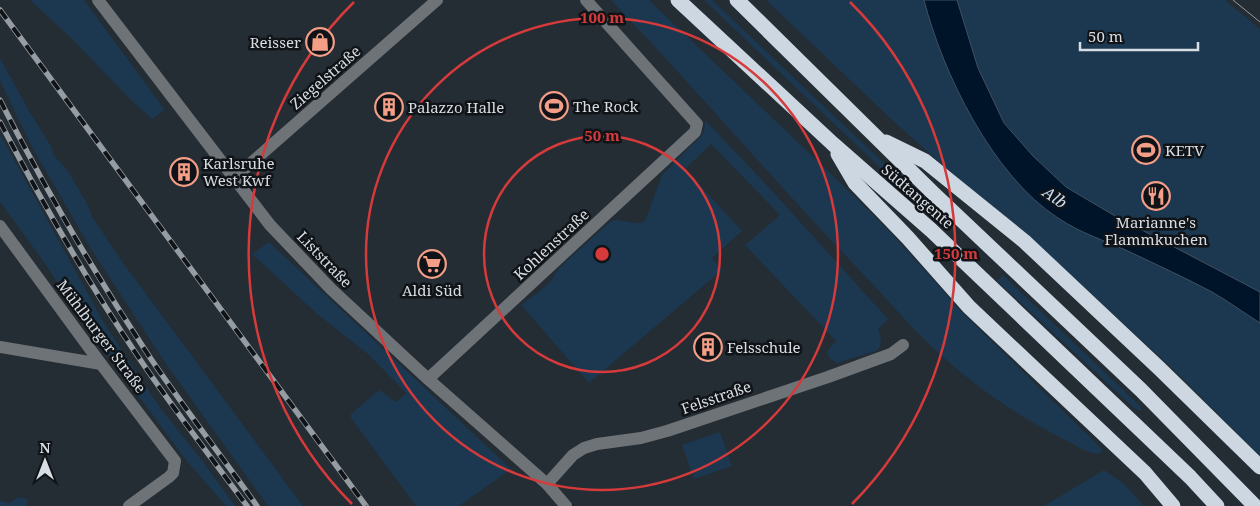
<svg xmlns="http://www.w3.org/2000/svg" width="1260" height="506" font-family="'Noto Serif',serif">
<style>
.green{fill:#1b3850}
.water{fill:#001429;stroke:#405060}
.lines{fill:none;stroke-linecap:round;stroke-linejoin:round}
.minor{stroke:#6e7377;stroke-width:12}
.highway{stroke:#ccd7e1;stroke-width:15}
.tram{stroke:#959ca2;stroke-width:1}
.rail-casing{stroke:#959ca2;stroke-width:5.5}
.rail{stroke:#101418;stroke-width:4;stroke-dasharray:11;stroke-linecap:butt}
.ring{fill:none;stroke:#d63a3b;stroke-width:2.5}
.labels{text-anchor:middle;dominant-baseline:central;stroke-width:5;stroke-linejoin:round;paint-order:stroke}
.poi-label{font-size:15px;fill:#d7dde2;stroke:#101418;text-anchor:start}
.street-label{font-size:15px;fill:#d7dde2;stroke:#101418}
.water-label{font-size:16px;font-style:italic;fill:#c6def3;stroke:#101418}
.centre{fill:#d63a3b;stroke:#101418;stroke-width:2.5}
.ring-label{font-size:15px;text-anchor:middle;font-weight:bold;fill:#d63a3b;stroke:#101418;stroke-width:5;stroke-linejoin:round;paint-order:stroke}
</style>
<rect width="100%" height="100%" fill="#242c34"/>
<g class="green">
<polygon points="30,0 84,0 165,110 152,119 131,100 70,37"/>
<path d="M611 0H649L853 195 892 234 964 314 1103 450 1099 454C1088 454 1075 445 1065 440 1017 416 971 384 932 347 908 324 887 299 864 275 778 186 697 90 611 0Z"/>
<polygon points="704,0 712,0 925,202 921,205 892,179"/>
<polygon points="766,0 1225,0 1260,29 1260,456 1175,371 1020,228 947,169 891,119"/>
<polygon points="0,58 29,111 51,146 54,156 66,168 85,200 93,218 121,260 303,506 268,506 166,364 91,249 32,147 0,81"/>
<path d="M705 120 775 194 888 319 878 329 881 338 880 347 876 351 837 363 829 358 827 351 836 341 745 245 780 215 711 144 685 169 742 231 712 258 722 270 589 383 521 305 540 291 551 281 559 268 611 221C622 217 633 227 645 221L662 175 704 133Z"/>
<polygon points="0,134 104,323 161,409 201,459 235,506 226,506 186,460 86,325 41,258 0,202"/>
<polygon points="269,242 511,469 459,506 416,506 351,418 351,414 379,390 396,402 406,393 369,355 316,313 252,254"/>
<polygon points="1003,275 1141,407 1142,410 1140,411 1134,408 997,281"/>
<polygon points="720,432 732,466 694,479 682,445"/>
<polygon points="1104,470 1123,483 1144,506 1044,506"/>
<polygon points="17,497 28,499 27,506 0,506 0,501 10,503"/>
</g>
<path class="water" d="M924 0H957L978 68 1004 123 1033 156 1066 187 1115 216 1260 292V323C1244 313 1228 301 1212 292 1186 278 1157 265 1130 252 1106 241 1080 233 1058 218 993 176 943 74 924 0Z"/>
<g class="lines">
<g class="minor">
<polyline points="98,0 270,225 331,289 428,379 547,484 566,506"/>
<polyline points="234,178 437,0"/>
<polyline points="0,226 101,364 175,461 173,473 169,477 129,506"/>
<polyline points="0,347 101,364"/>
<polyline points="428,379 695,132 697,124 586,0"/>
<polyline points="547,484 573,455 584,448 597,444 641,438 667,431 828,377 891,354 903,345"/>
</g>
<g class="highway">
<polyline points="678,0 833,144 931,230 1190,477 1217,506"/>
<polyline points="737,0 933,193 1141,390 1255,506"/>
<polyline points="886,142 925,161 1024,241 1160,369 1260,467"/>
<polyline points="838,154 855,183 908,238 969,307 1145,473 1173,506"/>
</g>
<polyline class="tram" points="1233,0 1260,22"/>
<defs>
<g id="rail">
<polyline points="0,10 366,506"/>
<path d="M0 100C45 189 96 276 151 359 185 409 222 457 257 506"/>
<path d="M0 122C42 202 87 281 137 355 172 407 210 456 247 506"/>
</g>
</defs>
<use href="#rail" class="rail-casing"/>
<use href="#rail" class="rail"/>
</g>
<g class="ring">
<circle cx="602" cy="254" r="118"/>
<circle cx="602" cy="254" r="236"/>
<path d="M352 504A354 354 0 0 1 354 2M850 2A354 354 0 0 1 852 504"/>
</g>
<defs>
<symbol id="shop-ring" viewBox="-11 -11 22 22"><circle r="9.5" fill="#101418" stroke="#f49e87" stroke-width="1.5"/><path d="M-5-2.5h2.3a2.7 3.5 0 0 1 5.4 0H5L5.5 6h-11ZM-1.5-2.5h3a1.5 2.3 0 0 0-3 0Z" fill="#f49e87"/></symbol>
<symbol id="stadium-ring" viewBox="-11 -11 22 22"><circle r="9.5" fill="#101418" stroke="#f49e87" stroke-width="1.5"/><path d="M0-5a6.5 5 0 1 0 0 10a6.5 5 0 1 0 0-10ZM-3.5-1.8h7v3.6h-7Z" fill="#f49e87"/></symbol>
<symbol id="building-ring" viewBox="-11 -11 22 22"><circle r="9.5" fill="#101418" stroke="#f49e87" stroke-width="1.5"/><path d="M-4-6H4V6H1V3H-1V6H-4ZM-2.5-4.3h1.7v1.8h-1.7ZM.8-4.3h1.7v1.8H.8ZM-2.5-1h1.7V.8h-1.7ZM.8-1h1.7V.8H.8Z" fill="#f49e87"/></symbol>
<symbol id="restaurant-ring" viewBox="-11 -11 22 22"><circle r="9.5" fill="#101418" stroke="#f49e87" stroke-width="1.5"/><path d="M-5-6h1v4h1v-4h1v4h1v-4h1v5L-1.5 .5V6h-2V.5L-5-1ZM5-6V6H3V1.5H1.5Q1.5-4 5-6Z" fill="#f49e87"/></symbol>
<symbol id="supermarket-ring" viewBox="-11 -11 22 22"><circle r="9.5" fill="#101418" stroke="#f49e87" stroke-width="1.5"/><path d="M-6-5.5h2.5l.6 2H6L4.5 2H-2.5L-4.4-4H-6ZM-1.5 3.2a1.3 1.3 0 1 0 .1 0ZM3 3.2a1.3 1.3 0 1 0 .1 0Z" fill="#f49e87"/></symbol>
</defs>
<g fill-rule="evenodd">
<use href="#shop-ring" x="304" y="26" width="32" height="32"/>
<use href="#stadium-ring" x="538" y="90" width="32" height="32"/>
<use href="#building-ring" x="373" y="91" width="32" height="32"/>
<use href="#stadium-ring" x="1130" y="134" width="32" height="32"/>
<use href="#building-ring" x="168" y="156" width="32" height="32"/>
<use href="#restaurant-ring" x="1140" y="180" width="32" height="32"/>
<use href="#supermarket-ring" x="416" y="248" width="32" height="32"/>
<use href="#building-ring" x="692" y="331" width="32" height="32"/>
</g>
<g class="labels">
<g class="poi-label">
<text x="301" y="42" text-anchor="end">Reisser</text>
<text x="573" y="106">The Rock</text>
<text x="408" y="107">Palazzo Halle</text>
<text x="1165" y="150">KETV</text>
<text x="203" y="163">Karlsruhe<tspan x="203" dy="17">West Kwf</tspan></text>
<text x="1156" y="222" text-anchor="middle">Marianne's<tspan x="1156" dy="17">Flammkuchen</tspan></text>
<text x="432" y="290" text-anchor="middle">Aldi Süd</text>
<text x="727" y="347">Felsschule</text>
</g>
<g class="street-label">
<text transform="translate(325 77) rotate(-41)">Ziegelstraße</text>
<text transform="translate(918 196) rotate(41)">Südtangente</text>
<text transform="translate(551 244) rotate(-43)">Kohlenstraße</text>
<text transform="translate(325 259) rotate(46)">Liststraße</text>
<text transform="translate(102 336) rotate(53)">Mühlburger Straße</text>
<text transform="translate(716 397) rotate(-19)">Felsstraße</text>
</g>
<g class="water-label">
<text transform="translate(1055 197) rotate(35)">Alb</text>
</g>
</g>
<circle cx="602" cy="254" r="8" class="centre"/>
<g class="ring-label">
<text x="602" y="23">100 m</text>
<text x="602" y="141">50 m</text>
<text x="956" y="259">150 m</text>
</g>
<g transform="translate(45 461)" stroke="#101418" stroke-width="4" paint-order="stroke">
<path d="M0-4L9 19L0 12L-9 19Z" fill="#d7dde2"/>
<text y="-8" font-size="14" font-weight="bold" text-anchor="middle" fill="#d7dde2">N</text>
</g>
<path d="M1080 42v8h118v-8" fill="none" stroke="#d7dde2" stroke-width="2.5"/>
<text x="1088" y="42" font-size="15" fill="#d7dde2" stroke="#101418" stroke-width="4" paint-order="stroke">50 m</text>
</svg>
